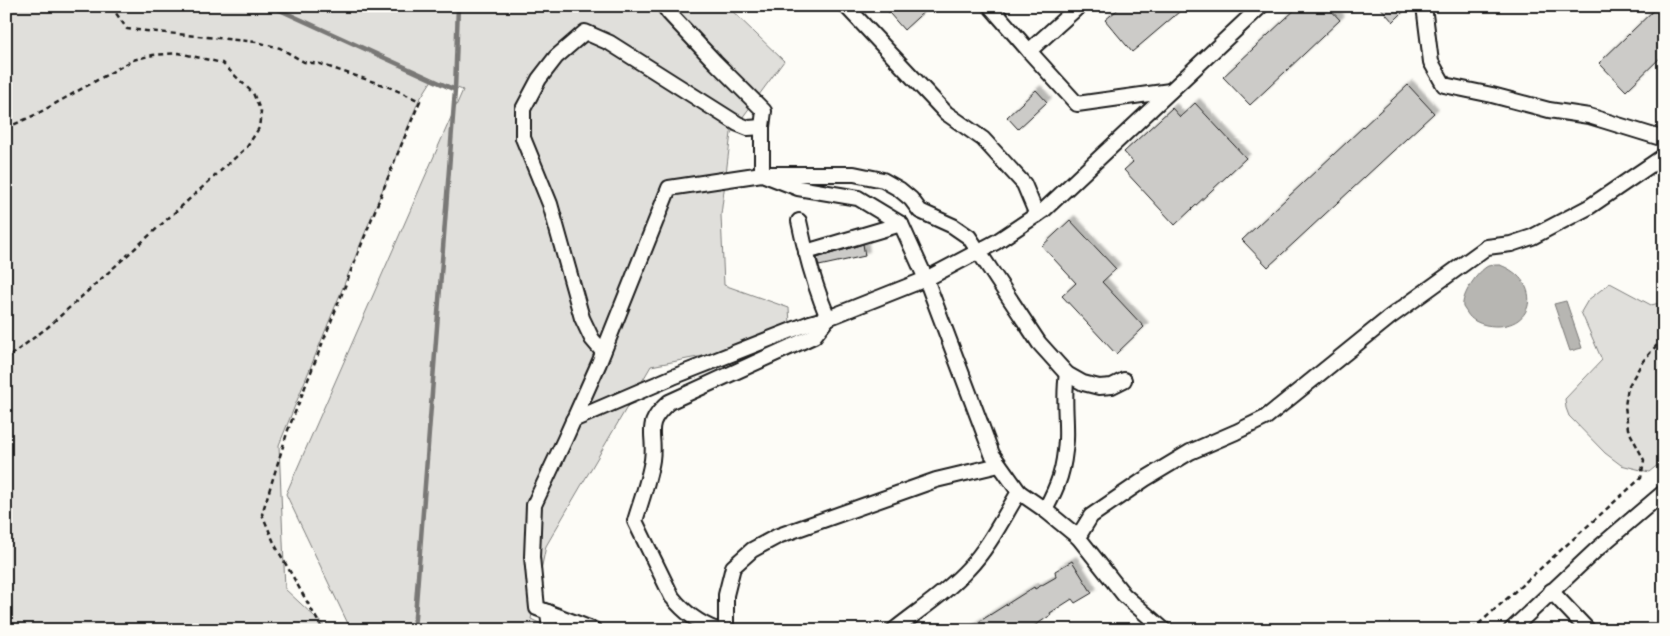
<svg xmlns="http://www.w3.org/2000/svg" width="1670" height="636" font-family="'Patrick Hand',sans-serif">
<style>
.green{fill:#e0dfdb;stroke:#7e7e7c}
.water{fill:#b7b6b2;stroke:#797876}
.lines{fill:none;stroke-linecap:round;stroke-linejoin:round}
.stream{stroke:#797876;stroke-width:4.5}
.building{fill:#cccbc8;stroke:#1c1c1c;filter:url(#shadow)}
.minor-casing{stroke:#1c1c1c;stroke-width:18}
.path{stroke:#1c1c1c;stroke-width:2.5;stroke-dasharray:5 4;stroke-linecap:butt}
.minor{stroke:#fdfcf7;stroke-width:14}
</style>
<defs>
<filter id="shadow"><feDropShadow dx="4.5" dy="-4.5" stdDeviation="1" flood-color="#0004"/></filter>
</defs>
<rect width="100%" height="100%" fill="#fdfcf7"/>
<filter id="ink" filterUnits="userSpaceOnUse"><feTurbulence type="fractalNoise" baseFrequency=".02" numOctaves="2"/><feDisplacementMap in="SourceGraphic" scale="10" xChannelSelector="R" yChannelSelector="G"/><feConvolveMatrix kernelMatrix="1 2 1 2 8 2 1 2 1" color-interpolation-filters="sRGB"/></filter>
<g filter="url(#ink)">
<g class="green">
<polygon points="6,6 727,6 784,61 731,133 721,215 724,285 789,308 791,339 651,366 546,546 531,619 553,630 351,630 286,494 463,90 432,80 418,102 279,445 285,589 329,630 6,630"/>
<polygon points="1610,283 1651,305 1664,302 1664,460 1649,472 1621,465 1605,453 1569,416 1566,408 1565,399 1602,360 1581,312 1588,300"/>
</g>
<g class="water">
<path d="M1500 265C1544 281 1536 334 1486 325 1478 323 1471 320 1467 313 1466 311 1464 309 1463 307 1461 295 1478 271 1488 266 1492 265 1496 265 1500 265Z"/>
<polygon points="1566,301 1582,348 1570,351 1554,304"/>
</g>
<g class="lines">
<g class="stream">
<polyline points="271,6 455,90 414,630"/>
<polyline points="455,90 458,6"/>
</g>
</g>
<g class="building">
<polygon points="883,6 930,6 904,30"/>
<polygon points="1122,6 1186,6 1132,52 1105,20"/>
<polygon points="1299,6 1327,6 1340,20 1250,105 1223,77"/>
<polygon points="1379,6 1409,6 1393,22"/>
<polygon points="1658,6 1664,6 1664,54 1626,91 1599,63"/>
<polygon points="1408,85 1434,113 1268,267 1242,240"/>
<polygon points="1036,90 1047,102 1018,129 1007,117"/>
<polygon points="1195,103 1246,158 1175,225 1124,170 1133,162 1124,152 1172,108 1180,117"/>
<polygon points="1070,220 1116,269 1102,282 1144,327 1116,354 1062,296 1076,283 1042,246"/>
<polygon points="863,244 865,256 819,266 817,258"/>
<polygon points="1072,561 1092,593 1075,603 1072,599 1050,613 1051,615 1028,630 966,630 1034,587 1035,589 1056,577 1055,571"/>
</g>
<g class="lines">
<defs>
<g id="minor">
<polyline points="664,6 669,13 715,62 764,111 762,127 762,174 854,174 883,180 899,189 911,199 920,211 953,226 969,237 1039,343 1067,374 1083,383 1099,387 1112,386 1124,380"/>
<polyline points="846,6 946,113 983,139 1024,184 1037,215"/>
<polyline points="990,6 1029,51"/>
<polyline points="1079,6 1029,51 1077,104 1170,91"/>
<polyline points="1424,6 1431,62 1444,85 1492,95 1549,110 1589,116 1664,139"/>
<polyline points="806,252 901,224"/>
<polyline points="603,352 592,339 582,318 550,204 523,138 523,109 539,79 556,57 585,32 610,43 738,124 748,128 762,127"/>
<polyline points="573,420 673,377 810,323 828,318"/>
<path d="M1045 510C1059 484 1064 470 1066 440 1067 418 1063 396 1067 374"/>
<polyline points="1078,537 1045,510 1019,492 992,454 926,279 996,242 1044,210 1261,6"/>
<polyline points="1551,591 1588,630"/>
<polyline points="548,612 550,630"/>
<path d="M594 630 537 608 532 557 534 505 565 439 599 363 669 188 762 174 798 188 858 198 901 224 926 279 828 318C815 287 806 255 799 221"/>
<path d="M717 630C698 623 684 612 672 597L635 521C641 501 649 480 652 460 656 432 642 426 669 402L814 336 828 318"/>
<polyline points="726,630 726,595 733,567 752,550 778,536 936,480 999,465"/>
<path d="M894 630C919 610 947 592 968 569 989 547 1003 518 1019 492"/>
<polyline points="1164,630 1124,595 1078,537 1091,516 1145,479 1190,452 1236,432 1265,418 1390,317 1487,247 1511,244 1532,237 1589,207 1664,156"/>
<polyline points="1511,630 1596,550 1664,492"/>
</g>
</defs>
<use href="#minor" class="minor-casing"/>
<g class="path">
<polyline points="111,6 127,29 257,42 280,48 304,62 320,64 389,87 420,101 395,160 288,430 262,514 275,545 323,630"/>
<polyline points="6,128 35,115 133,60 153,55 179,53 222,63 253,93 261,112 259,128 247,147 48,327 6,359"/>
<polyline points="1472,630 1641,478 1644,460 1628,429 1625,406 1628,387 1643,361 1657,345 1664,342"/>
</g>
<use href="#minor" class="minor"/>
</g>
</g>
<rect width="1670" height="636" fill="none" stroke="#fdfcf7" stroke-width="25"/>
<rect x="12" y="12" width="1645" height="611" fill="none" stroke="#1c1c1c" stroke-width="2" filter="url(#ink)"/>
</svg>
